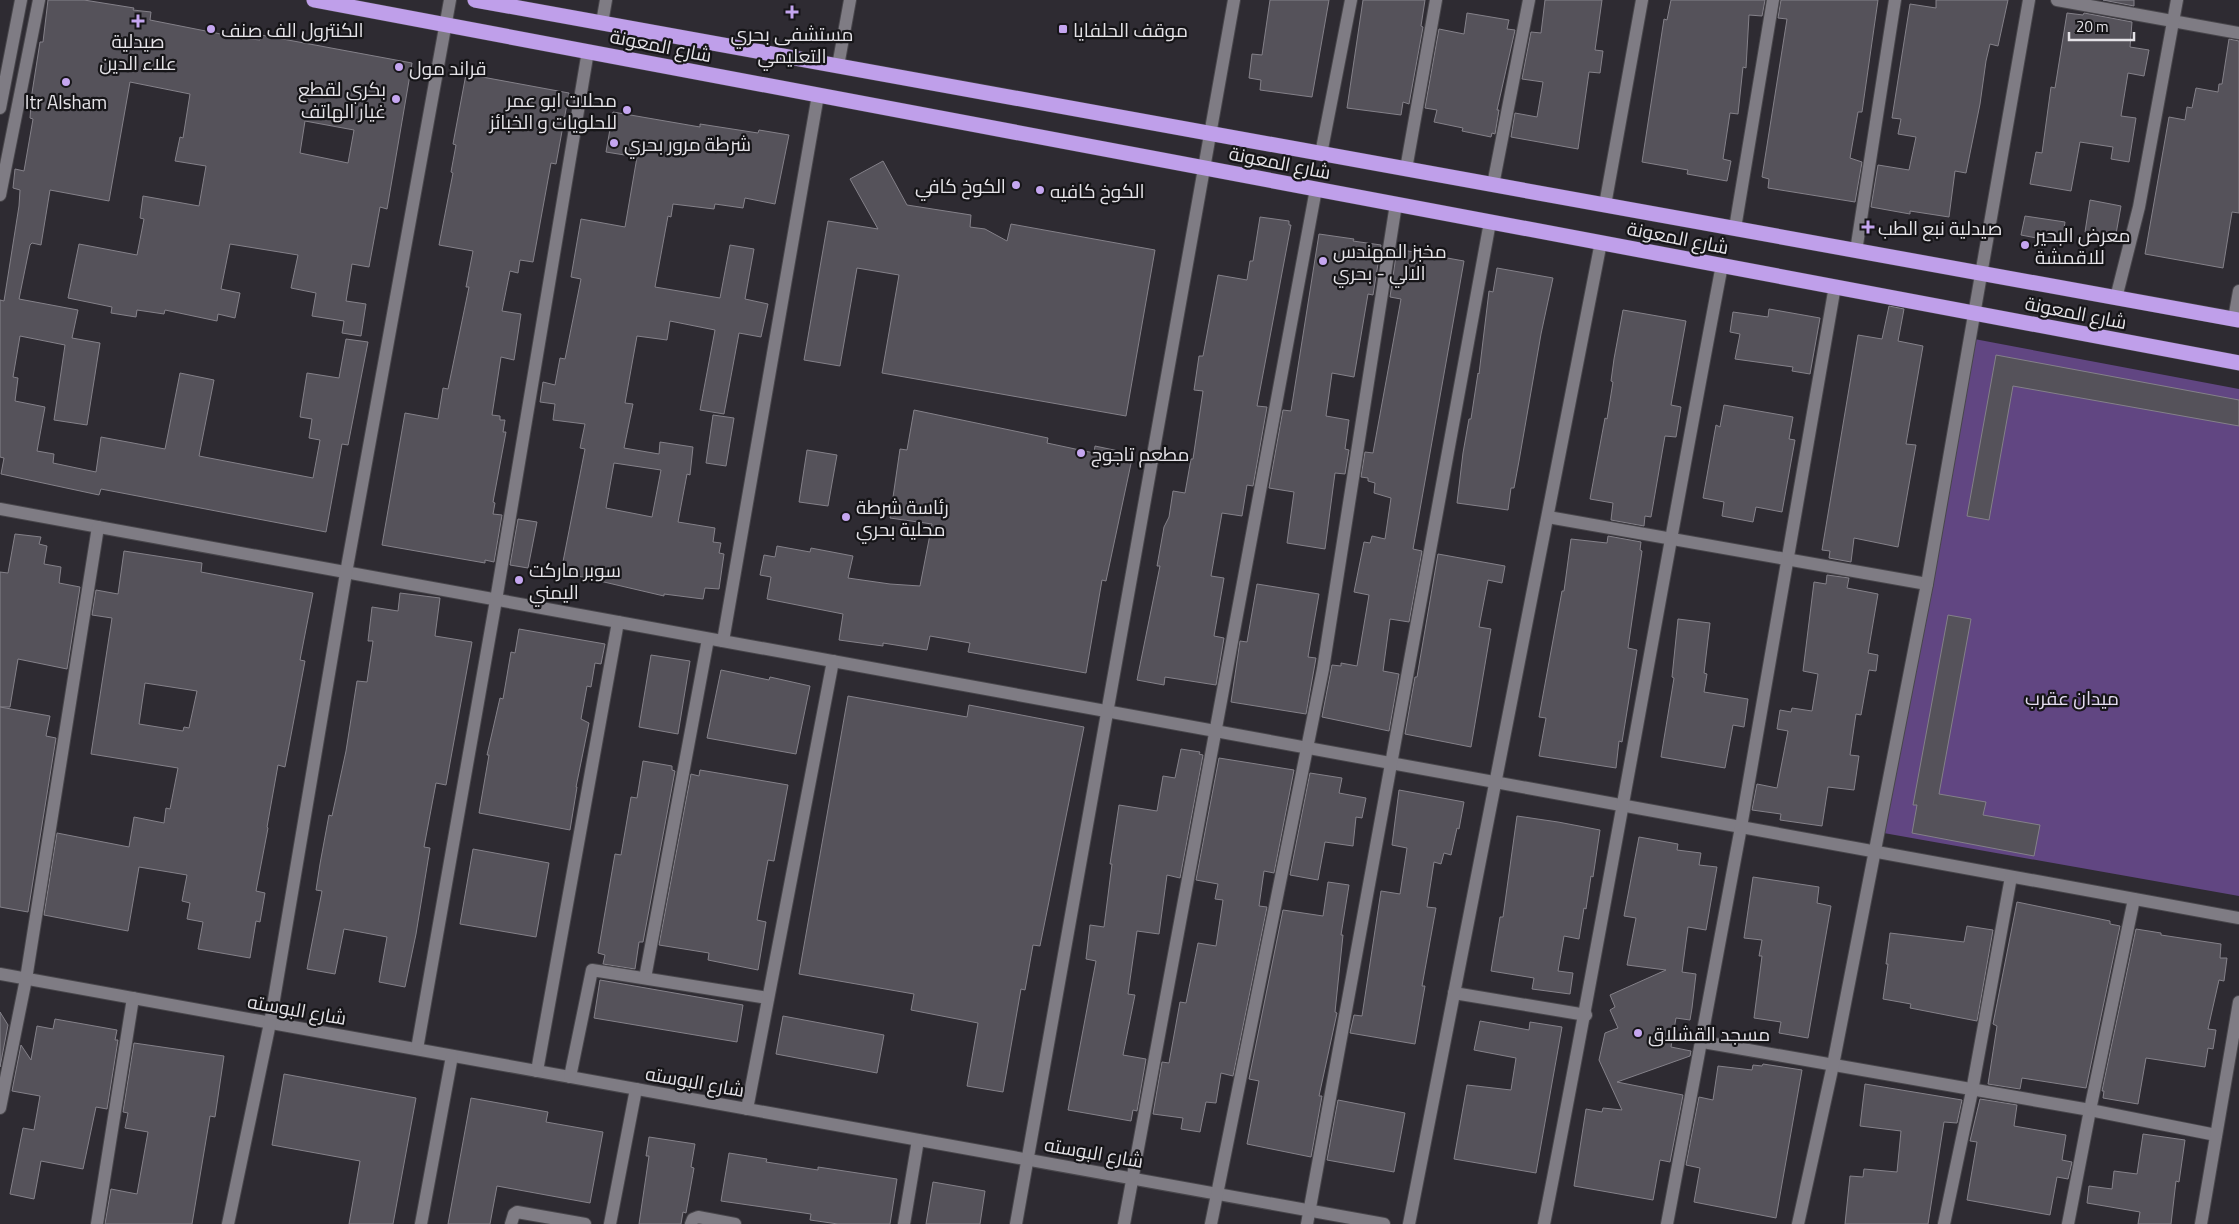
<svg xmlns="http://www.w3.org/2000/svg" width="2239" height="1224" font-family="'Titillium Web',Cairo,sans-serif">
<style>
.green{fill:#614682}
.building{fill:#55525a;stroke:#848189;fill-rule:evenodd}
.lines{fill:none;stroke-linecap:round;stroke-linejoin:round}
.minor-casing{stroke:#48464b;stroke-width:14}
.highway-casing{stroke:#48464b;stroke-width:16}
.minor{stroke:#7f7c84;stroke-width:12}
.highway{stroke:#bf9fea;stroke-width:15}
.poi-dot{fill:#c5a6f0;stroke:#161518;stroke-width:2}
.labels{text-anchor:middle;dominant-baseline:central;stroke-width:4.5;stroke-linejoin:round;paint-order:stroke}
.poi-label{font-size:19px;fill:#e5e3e8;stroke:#161518;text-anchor:start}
.street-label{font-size:19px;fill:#e5e3e8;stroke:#161518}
.park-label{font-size:19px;fill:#e3dbef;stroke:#161518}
</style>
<rect width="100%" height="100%" fill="#2e2b32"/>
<polygon class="green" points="1969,338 2239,389 2239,896 1878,832"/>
<g class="building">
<path d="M48 0H84L134 8 133 10 151 12 150 20 241 38 260 40 261 35 412 63 387 209 380 207 369 267 352 264 346 301 366 304 361 336 342 333 344 321 312 316 316 293 291 288 298 255 230 244 221 289 240 293 235 318 218 314 217 321 165 310 164 314 137 310 136 317 111 313 112 307 68 298 79 244 137 255 144 219 140 218 143 196 199 206 206 166 175 161 180 137 183 138 190 94 130 82 109 201 50 190 41 245 32 243 30 245 19 299 78 310 72 338 100 343 87 425 54 420 65 345 20 336 13 377 18 378 15 401 45 407 37 451 54 454 53 463 96 472 101 437 165 449 180 373 214 380 199 456 313 478 320 440 309 438 312 419 300 417 307 373 339 378 346 339 368 342 348 445 342 444 326 532 101 489 99 495 1 474 4 458 0 457V300L4 301 19 206 20 190 13 188 15 169 24 171 33 119 30 118 32 93 40 42H43ZM305 121 354 130 348 163 300 153Z"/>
<polygon points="1270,0 1329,0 1312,97 1260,90 1261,80 1249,78 1252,54 1262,55"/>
<polygon points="1363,0 1425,0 1421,26 1423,27 1409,104 1403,102 1401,115 1347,108"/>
<polygon points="1545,0 1602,0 1595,50 1603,51 1600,73 1589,72 1578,149 1511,137 1515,113 1537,117 1543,82 1522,79 1531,32 1541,33"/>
<polygon points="1671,0 1765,0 1762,16 1749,15 1746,68 1743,67 1738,114 1730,113 1723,159 1731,161 1727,181 1687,174 1688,170 1642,162 1664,19 1667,20"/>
<polygon points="1781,0 1878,0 1862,112 1858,112 1850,158 1862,162 1855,202 1768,188 1769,179 1762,177 1787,19 1778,18"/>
<polygon points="1936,0 2008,0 1998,46 1990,44 1986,61 1980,104 1966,173 1955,171 1949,217 1910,211 1910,214 1871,207 1878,165 1909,170 1916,137 1898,134 1901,119 1892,118 1910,4 1936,8"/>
<polygon points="2103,0 2134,0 2134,6"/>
<polygon points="1467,13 1509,20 1507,29 1515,30 1497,110 1499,110 1495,134 1492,133 1491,137 1462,131 1463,128 1434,122 1437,110 1425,108 1439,29 1464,34"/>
<polygon points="2067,13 2083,15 2084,13 2132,22 2130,47 2149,50 2144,76 2128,73 2121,116 2136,118 2129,162 2111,159 2113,147 2080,142 2071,191 2030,184 2036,152 2042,153 2051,87 2055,88"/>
<polygon points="2229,39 2239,41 2239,213 2232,212 2223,268 2145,254 2169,117 2185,120 2187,107 2192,108 2196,88 2218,92 2219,84 2222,84"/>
<polygon points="466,74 569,93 556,164 551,163 533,262 520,260 518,273 510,271 502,311 521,314 514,360 501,357 492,415 500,416 500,420 505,420 503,432 506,432 493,502 495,503 493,514 502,515 494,562 485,560 485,563 382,545 405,413 438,419 443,388 448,389 469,287 466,287 473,251 439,245 453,173 451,172 456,145 453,144"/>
<path d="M613 112 700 127V124L758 133 759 130 789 135 775 204 745 198 743 208 715 204 714 209 673 204 671 217 668 216 655 287 720 298 730 245 754 249 745 299 768 304 761 337 739 333 724 414 700 410 715 330 670 321 667 340 637 336 625 403 633 404 624 448 659 454 660 442 693 447 690 475 687 474 678 522 715 528 713 542 721 543 719 553 724 554 719 589 705 588 703 599 664 594V596L561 572 585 449 580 448 585 424 553 420 555 404 540 402 543 382 555 385 560 358 565 359 581 279 571 277 581 219 625 227 637 157 606 152ZM614 463 661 470 652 517 606 508Z"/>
<polygon points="883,161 907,205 971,215 970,227 985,229 1007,241 1011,224 1155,250 1126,416 882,373 899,275 857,268 840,366 804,360 828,221 878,229 850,179"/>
<polygon points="2090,200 2121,206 2116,234 2105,232 2104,235 2085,232"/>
<polygon points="2025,216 2065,222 2062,243 2021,235"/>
<polygon points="1260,217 1289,221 1289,225 1291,225 1257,406 1267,407 1253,486 1247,485 1242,516 1222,513 1211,576 1224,578 1214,636 1224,638 1216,685 1165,677 1164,685 1137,680 1160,566 1157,566 1164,527 1169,517 1173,491 1185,493 1191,459 1193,459 1203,391 1194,390 1199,356 1203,356 1218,275 1247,280 1250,261 1253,261"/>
<polygon points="1319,234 1354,239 1353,241 1381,245 1373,295 1368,294 1354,377 1332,373 1326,416 1349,420 1345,449 1349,450 1345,474 1335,473 1325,549 1287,543 1294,492 1269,488 1283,410 1291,411"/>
<polygon points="1397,249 1464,261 1413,549 1422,551 1409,622 1390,619 1383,671 1399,674 1389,731 1322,717 1332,665 1341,666 1341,663 1357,666 1369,595 1354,592 1364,542 1370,543 1372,536 1385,539 1391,498 1374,493 1375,483 1368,481 1368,478 1361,477 1365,452 1373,453 1401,299 1390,297"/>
<polygon points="1497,268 1553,278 1541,334 1519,461 1514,488 1511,488 1508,510 1457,503 1463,453 1469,419 1471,419 1478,373 1479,374 1489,291 1493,292"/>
<polygon points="1889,306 1904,309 1898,341 1923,346 1906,444 1916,445 1898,547 1854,538 1851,562 1829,558 1830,551 1822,550 1858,335 1882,339"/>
<polygon points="1769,309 1820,318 1810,374 1792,371 1793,367 1735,359 1740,334 1730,332 1733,312 1768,317"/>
<polygon points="1623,310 1686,321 1671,405 1681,407 1676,437 1665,436 1651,517 1645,516 1644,526 1611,520 1613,503 1590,499 1605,418 1607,419 1613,382 1611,381 1614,359"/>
<polygon points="1996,355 2239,400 2239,426 2013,386 1989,520 1967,516"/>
<polygon points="1724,405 1793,417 1789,439 1795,440 1782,512 1756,507 1753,522 1722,516 1724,502 1703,498 1716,425 1720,427"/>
<polygon points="914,410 1048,438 1047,443 1094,453 1095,446 1133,454 1106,581 1102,580 1086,673 968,652 970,643 930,636 927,650 883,643 883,646 839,640 843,614 767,599 771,577 760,575 764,555 775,557 777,546 810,552 811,548 853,556 848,578 890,584 920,586 932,524 890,518 900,449 907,450"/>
<polygon points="713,415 734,418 726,466 706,463"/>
<polygon points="807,450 837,455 828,506 799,502"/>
<polygon points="518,519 537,522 528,568 510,565"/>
<polygon points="15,534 41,537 39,544 47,546 44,564 61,567 59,583 80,587 67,669 18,659 10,707 0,707 0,572 8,573"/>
<polygon points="1608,536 1641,542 1640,550 1642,551 1628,648 1637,650 1622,742 1619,741 1616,768 1539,756 1546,718 1539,717 1562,591 1564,591 1571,539 1607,543"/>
<path d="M124 551 202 563 201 572 313 593 300 660 305 661 285 767 278 765 267 827 268 828 256 891 265 893 260 922 256 921 250 958 198 949 203 922 187 919 190 903 182 901 187 875 139 867 128 931 44 915 57 833 129 847 134 817 164 823 166 808 170 809 178 768 91 754 112 618 92 615 96 590 118 594ZM145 683 197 691 189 728 184 727 183 731 139 724Z"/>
<polygon points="1438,554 1505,566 1502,583 1488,580 1479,627 1491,629 1471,747 1405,734 1415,677 1417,677"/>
<polygon points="1827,575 1849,578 1847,588 1878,594 1868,653 1878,655 1876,671 1869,670 1861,715 1856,714 1850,755 1859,756 1854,790 1828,787 1822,826 1780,820 1781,814 1752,810 1757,784 1777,788 1788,731 1777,729 1780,710 1791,712 1792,708 1812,711 1818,674 1803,671 1814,582 1826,584"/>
<polygon points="1257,584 1319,594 1308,657 1316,658 1306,714 1231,702 1240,641 1247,642"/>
<polygon points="400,593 440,598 435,636 472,642 446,785 436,783 424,847 430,848 416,934 405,987 379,982 387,937 344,929 335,974 307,969 322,891 316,890 320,864 329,815 332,816 346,751 357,681 367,682 373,641 368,641 372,607 398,611"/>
<polygon points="1948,615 1971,619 1939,794 1986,802 1983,815 2040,825 2034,856 1912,833 1917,805 1913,805"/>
<polygon points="1678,619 1710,623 1704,673 1707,674 1704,692 1748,699 1744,727 1733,725 1725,768 1661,757 1674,678 1672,677"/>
<polygon points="519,629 605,644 601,664 595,663 591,687 587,686 581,719 589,723 576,787 577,787 570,830 479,813 489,755 487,755 500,698 503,699 511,652 515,653"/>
<polygon points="651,655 690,661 678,734 639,727"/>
<polygon points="721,670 769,680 770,677 810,686 796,754 707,738"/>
<polygon points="848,696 967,717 969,705 1084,727 1040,946 1033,945 1025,990 1021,989 1003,1092 967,1086 978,1023 911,1010 914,994 799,974"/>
<polygon points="0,707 50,716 46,736 56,738 28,912 0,907"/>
<polygon points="1181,749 1200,752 1199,754 1203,755 1180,878 1167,875 1159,934 1137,931 1128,994 1135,995 1123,1055 1146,1059 1137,1111 1133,1110 1131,1121 1068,1110 1096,961 1086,959 1090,925 1104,927 1112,864 1110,864 1119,805 1157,811 1163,776 1175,778"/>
<polygon points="1219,758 1294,770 1274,873 1264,871 1259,906 1267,907 1233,1076 1221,1073 1216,1103 1206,1102 1200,1132 1181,1129 1183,1118 1153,1114 1162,1062 1169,1063 1180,1002 1186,1003 1198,943 1216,946 1223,900 1215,899 1218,884 1196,880"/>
<polygon points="643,761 672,766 672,770 675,771 643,942 639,942 635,969 603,964 605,955 598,953 615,854 621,855 631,797 637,798"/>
<polygon points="700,770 788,785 774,861 768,860 757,920 766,922 758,970 708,960 709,953 659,945 691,774 699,776"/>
<polygon points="1310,773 1342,778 1339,793 1366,798 1362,818 1356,817 1353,846 1325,842 1318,880 1290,875"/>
<polygon points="1399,790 1464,802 1459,829 1457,828 1451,855 1444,853 1441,864 1434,862 1427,907 1436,908 1422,986 1425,986 1415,1044 1350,1033 1354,1015 1362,1016 1381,891 1400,894 1407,848 1392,845"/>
<polygon points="1517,816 1558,822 1600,830 1593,877 1591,876 1586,909 1584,908 1579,939 1564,936 1558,971 1573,973 1570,994 1532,989 1534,978 1491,971 1500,917 1503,917"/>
<polygon points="1639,837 1678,844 1677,850 1701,853 1699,865 1717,867 1706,930 1688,927 1682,972 1696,974 1692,1008 1690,1020 1676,1018 1671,1047 1691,1051 1690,1056 1617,1082 1683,1095 1670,1162 1660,1160 1653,1200 1574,1186 1586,1109 1602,1112 1603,1108 1622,1110 1599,1060 1605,1033 1618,1028 1610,1010 1615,1007 1610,995 1666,970 1627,965 1636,918 1624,916"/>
<polygon points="473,849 549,863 536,937 460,924"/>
<polygon points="1753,877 1819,887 1817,903 1831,906 1808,1038 1779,1033 1781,1022 1754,1018 1762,956 1759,956 1762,940 1744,938"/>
<polygon points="1328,882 1349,885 1341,935 1343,935 1335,1012 1337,1013 1319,1096 1322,1096 1311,1157 1247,1144 1259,1081 1249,1079 1283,910 1323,916"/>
<polygon points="2017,902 2110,921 2110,924 2120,926 2086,1088 2022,1078 2020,1089 1988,1084 1997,1026 1993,1024"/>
<polygon points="1967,926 1993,930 1977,1021 1910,1008 1911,1004 1883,999 1888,964 1886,964 1890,933 1964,942"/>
<polygon points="2136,929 2161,933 2161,935 2221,944 2220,958 2227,958 2224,981 2219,980 2208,1029 2216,1030 2213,1049 2208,1048 2205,1067 2146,1058 2138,1104 2103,1098 2104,1091 2102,1091"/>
<polygon points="600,980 743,1005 737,1042 594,1018"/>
<polygon points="0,1012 8,1025 0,1067"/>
<polygon points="783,1016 884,1035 877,1073 776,1054"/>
<polygon points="55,1019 117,1030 115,1040 118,1040 107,1109 96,1107 83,1169 41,1161 34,1199 10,1194 23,1128 34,1130 40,1096 12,1091 21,1045 31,1060 37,1026 53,1029"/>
<polygon points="1480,1021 1529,1030 1530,1022 1562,1027 1536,1173 1454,1159 1467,1085 1511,1090 1516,1058 1474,1050"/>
<polygon points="134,1043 224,1056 215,1117 210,1116 192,1224 105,1224 111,1189 137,1194 148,1132 125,1128 128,1113 123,1112"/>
<polygon points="1763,1064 1802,1070 1776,1218 1694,1202 1700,1168 1686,1165 1699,1097 1713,1100 1718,1066 1752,1070 1753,1065 1762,1066"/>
<polygon points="284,1074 416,1098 393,1224 349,1224 360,1161 272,1145"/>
<polygon points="1865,1084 1962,1100 1957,1123 1944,1122 1928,1224 1845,1224 1850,1176 1863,1177 1864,1169 1897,1172 1901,1131 1860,1126"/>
<polygon points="471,1098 548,1112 546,1122 603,1132 590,1203 497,1186 490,1224 448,1224"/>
<polygon points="1980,1099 2017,1105 2014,1126 2066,1135 2062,1160 2072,1162 2068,1179 2057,1177 2050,1215 1967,1200 1977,1142 1970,1141"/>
<polygon points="1338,1100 1405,1113 1394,1172 1327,1160"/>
<polygon points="2143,1134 2185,1140 2179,1182 2176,1181 2171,1224 2138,1224 2140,1212 2087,1203 2089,1186 2112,1189 2114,1171 2137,1174"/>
<polygon points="649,1137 695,1144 691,1167 694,1168 686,1213 683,1212 681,1224 639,1224 649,1156 646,1156"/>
<polygon points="729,1153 767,1159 766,1162 818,1170 818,1167 897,1179 890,1224 838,1224 810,1220 811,1214 721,1201"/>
<polygon points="933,1182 985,1191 980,1224 926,1224"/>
</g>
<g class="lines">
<defs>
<g id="minor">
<polyline points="2057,0 2239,33"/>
<polyline points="602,23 606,0"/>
<polyline points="838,66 850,0"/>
<polyline points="0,108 21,0"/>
<polyline points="1321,154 1351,0"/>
<polyline points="1406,169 1436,0"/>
<polyline points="1493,185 1529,0"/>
<polyline points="0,195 39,0"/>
<polyline points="1605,205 1642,0"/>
<polyline points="1735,228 1773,0"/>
<polyline points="1856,251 1895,0"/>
<polyline points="2116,298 2139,207 2177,0"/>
<polyline points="2234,319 2239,291"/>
<polyline points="0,509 2239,918"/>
<polyline points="1548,517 1927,584"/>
<polyline points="723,641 818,95"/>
<polyline points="0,974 1384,1224"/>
<polyline points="645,978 708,639"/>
<polyline points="1454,993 1586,1015"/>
<polyline points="1703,1042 2090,1110 2216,1135"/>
<polyline points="417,1049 496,600 588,51"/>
<polyline points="537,1071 618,622"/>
<polyline points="570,1077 592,970 768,998"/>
<polyline points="0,1108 26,979 98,527"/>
<polyline points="747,1109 833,661"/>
<polyline points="97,1224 133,998"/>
<polyline points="228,1224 270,1023 346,573 450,0"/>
<polyline points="421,1224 452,1056"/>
<polyline points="511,1224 514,1214 517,1212 585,1224"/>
<polyline points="610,1224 636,1089"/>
<polyline points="691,1224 693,1219 698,1217 735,1224"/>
<polyline points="904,1224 918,1140"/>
<polyline points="1016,1224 1234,0"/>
<polyline points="1124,1224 1316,189"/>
<polyline points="1211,1224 1323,669 1396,204"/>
<polyline points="1307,1224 1490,222"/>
<polyline points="1409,1224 1601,242"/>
<path d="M1544 1224C1607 905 1661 584 1722 265"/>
<polyline points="1667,1224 1741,827 1835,286"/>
<polyline points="1798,1224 1833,1065 1927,584 2029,0"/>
<polyline points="1944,1224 1972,1091 2011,877"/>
<polyline points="2068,1224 2090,1110 2134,899"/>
<polyline points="2201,1224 2239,1002"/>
</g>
<g id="highway">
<polyline points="314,0 2239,363"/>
<polyline points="475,0 2239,320"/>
</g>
</defs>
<use href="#minor" class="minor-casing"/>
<use href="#highway" class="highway-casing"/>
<use href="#minor" class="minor"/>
<use href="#highway" class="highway"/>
</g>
<g class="poi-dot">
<path d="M789.5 4.5h5v5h5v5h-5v5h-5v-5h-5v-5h5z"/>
<path d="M135.5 13.5h5v5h5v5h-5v5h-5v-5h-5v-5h5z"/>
<circle cx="211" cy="29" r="5"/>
<rect x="1058" y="24" width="10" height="10" rx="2.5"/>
<circle cx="399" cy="67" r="5"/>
<circle cx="66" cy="82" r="5"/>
<circle cx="396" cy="99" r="5"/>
<circle cx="627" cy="110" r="5"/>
<circle cx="614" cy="143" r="5"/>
<circle cx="1016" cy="185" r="5"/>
<circle cx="1040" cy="190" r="5"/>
<path d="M1865.5 219.5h5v5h5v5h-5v5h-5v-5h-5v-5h5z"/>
<circle cx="2025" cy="245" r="5"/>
<circle cx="1323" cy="261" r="5"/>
<circle cx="1081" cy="453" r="5"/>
<circle cx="846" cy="517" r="5"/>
<circle cx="519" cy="580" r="5"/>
<circle cx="1638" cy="1033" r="5"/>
</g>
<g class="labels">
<g class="poi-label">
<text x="221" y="29">الكنترول الف صنف</text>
<text x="1073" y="29">موقف الحلفايا</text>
<text x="792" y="33" text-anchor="middle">مستشفى بحري<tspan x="792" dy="22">التعليمي</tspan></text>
<text x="138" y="40" text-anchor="middle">صيدلية<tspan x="138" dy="22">علاء الدين</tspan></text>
<text x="409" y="67">قراند مول</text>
<text x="386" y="88" text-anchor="end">بكري لقطع<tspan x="386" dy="22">غيار الهاتف</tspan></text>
<text x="617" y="99" text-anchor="end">محلات ابو عمر<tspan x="617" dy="22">للحلويات و الخبائز</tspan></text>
<text x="66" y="101" text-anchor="middle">Itr Alsham</text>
<text x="624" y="143">شرطة مرور بحري</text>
<text x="1006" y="185" text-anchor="end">الكوخ كافي</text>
<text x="1050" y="190">الكوخ كافيه</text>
<text x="1878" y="227">صيدلية نبع الطب</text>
<text x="2035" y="234">معرض البحير<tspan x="2035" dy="22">للاقمشة</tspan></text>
<text x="1333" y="250">مخبز المهندس<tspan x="1333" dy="22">الالي - بحري</tspan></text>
<text x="1091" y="453">مطعم تاجوج</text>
<text x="856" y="506">رئاسة شرطة<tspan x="856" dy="22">محلية بحري</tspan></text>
<text x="529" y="569">سوبر ماركت<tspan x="529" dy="22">اليمني</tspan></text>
<text x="1648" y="1033">مسجد القشلاق</text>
</g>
<g class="street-label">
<text transform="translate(661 45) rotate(11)">شارع المعونة</text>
<text transform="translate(1280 162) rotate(11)">شارع المعونة</text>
<text transform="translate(1678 237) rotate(11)">شارع المعونة</text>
<text transform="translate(2076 312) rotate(11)">شارع المعونة</text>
<text transform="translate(297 1009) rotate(10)">شارع البوسته</text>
<text transform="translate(695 1081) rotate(10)">شارع البوسته</text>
<text transform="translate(1094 1152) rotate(10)">شارع البوسته</text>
</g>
<g class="park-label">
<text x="2072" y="697">ميدان عقرب</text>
</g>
</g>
<path d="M2069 32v8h65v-8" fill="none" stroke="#e5e3e8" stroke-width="2.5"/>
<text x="2076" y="32" font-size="15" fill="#e5e3e8" stroke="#161518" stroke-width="4" paint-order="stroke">20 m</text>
</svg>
